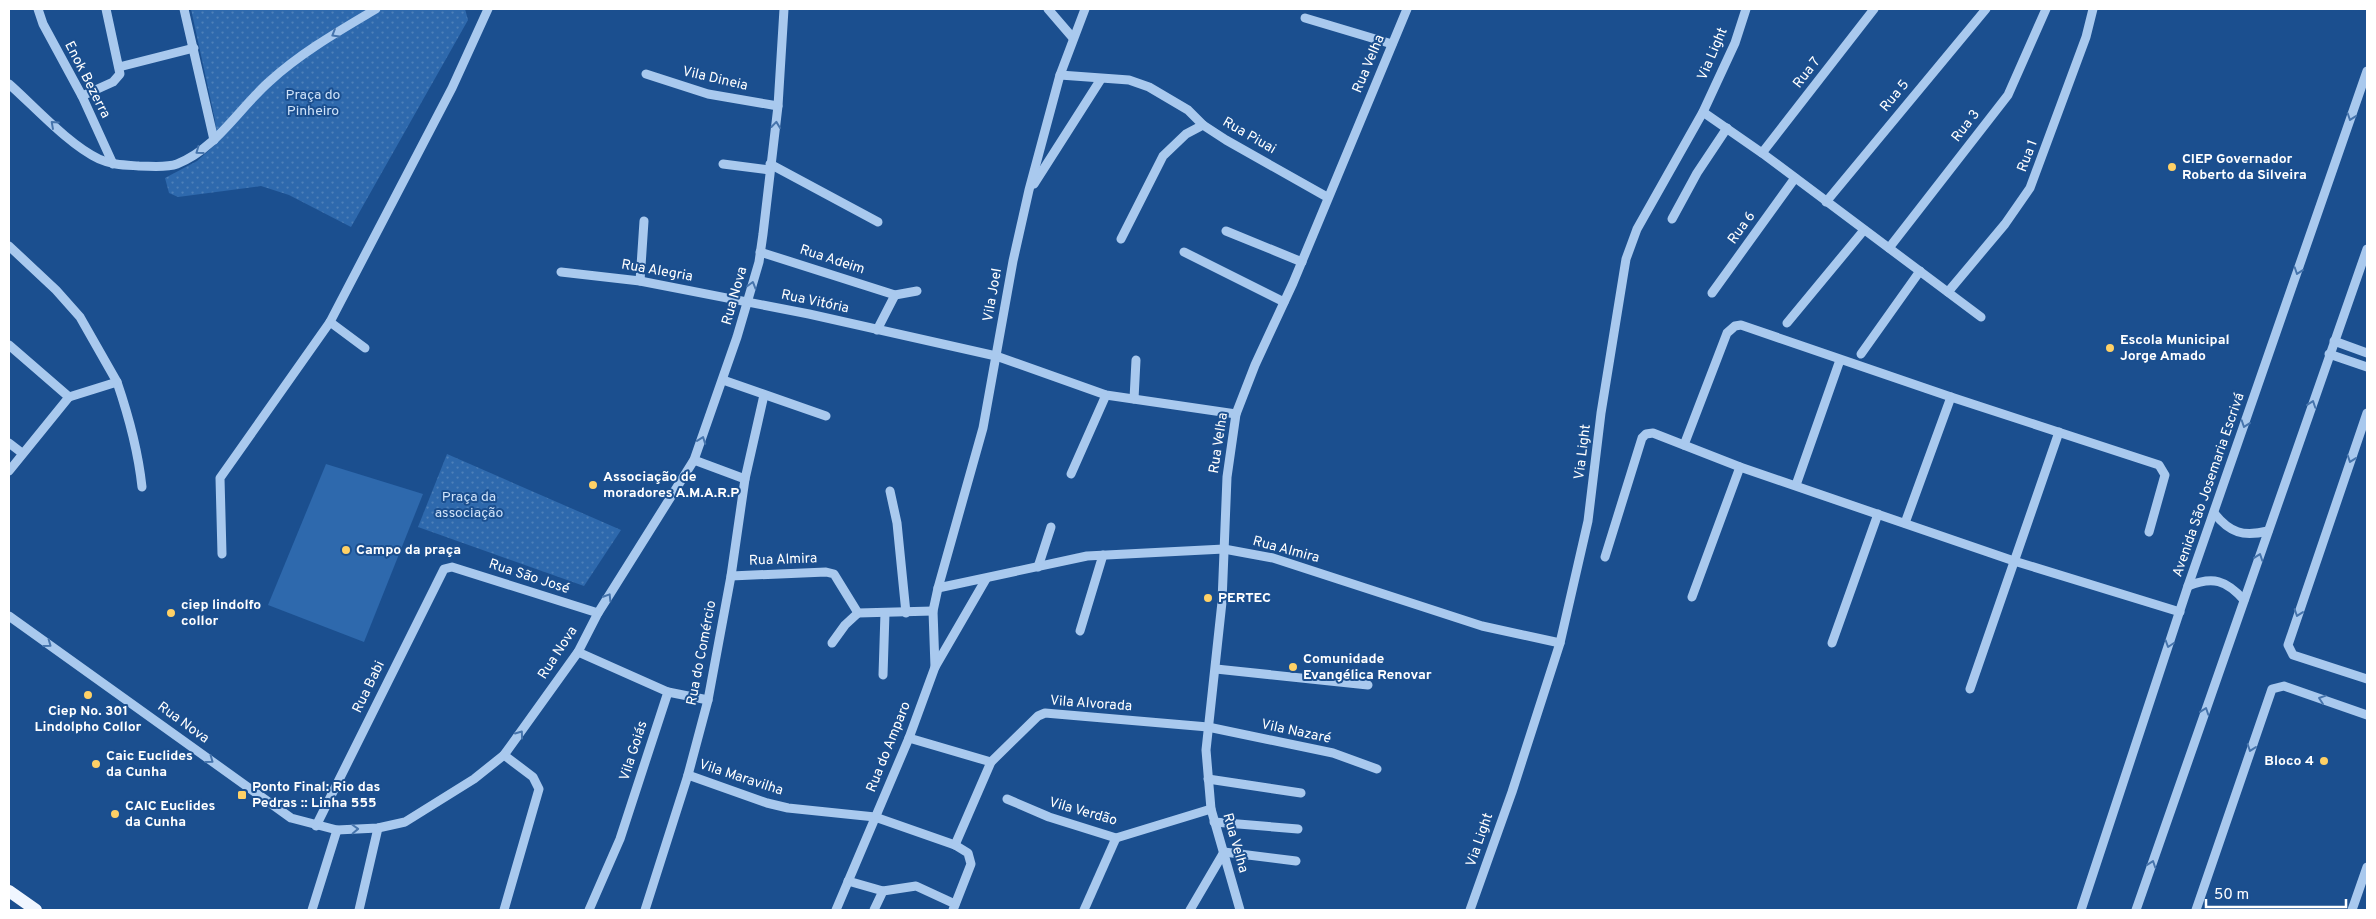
<svg xmlns="http://www.w3.org/2000/svg" width="2376" height="919" font-family="Overpass,sans-serif">
<style>
.grass{fill:#2e69ad}
.park{fill:url(#park-dots)}
.lines{fill:none;stroke-linecap:round;stroke-linejoin:round}
.minor{stroke:#a9c9ee;stroke-width:9}
.major{stroke:#f0f6ff;stroke-width:12}
.oneway{stroke:#4674ac}
.poi-dot{fill:#ffd166;stroke:#1b4f8f;stroke-width:2}
.labels{text-anchor:middle;dominant-baseline:central;stroke-width:4;stroke-linejoin:round;paint-order:stroke}
.street-label{font-size:14px;fill:#fff;stroke:#1b4f8f}
.park-label{font-size:14px;fill:#cfe3fa;stroke:#1b4f8f}
.poi-label{font-size:14px;font-weight:bold;fill:#fff;stroke:#1b4f8f;text-anchor:start}
</style>
<defs>
<pattern id="park-dots" width="8" height="8" patternUnits="userSpaceOnUse" patternTransform="scale(1.25)"><rect width="8" height="8" fill="#2e69ad"/><path d="M2 2h.1M6 6h.1" fill="none" stroke="#4d80b9" stroke-width="1.8" stroke-linecap="round"/></pattern>
</defs>
<rect width="100%" height="100%" fill="#1b4f8f"/>
<polygon class="grass" points="326,464 423,494 364,642 268,605"/>
<g class="park">
<polygon points="191,9 465,9 468,20 351,227 289,195 261,186 178,197 169,193 165,178 197,161 217,143 215,120"/>
<polygon points="447,454 621,530 584,586 418,527"/>
</g>
<g class="lines">
<g class="minor">
<polyline points="38,9 43,24 82,96 113,164"/>
<polyline points="184,9 214,140"/>
<polyline points="1048,9 1073,38"/>
<polyline points="1305,18 1392,44"/>
<polyline points="119,67 194,48"/>
<polyline points="646,74 708,94 778,106"/>
<polyline points="1060,75 1129,80 1149,87 1188,110 1203,125"/>
<path d="M9 84C34 106 69 145 99 159 112 165 125 165 139 166 151 166 166 168 177 164 216 149 239 108 270 81 302 52 339 31 376 9"/>
<polyline points="82,96 113,82 120,74 106,9"/>
<polyline points="1703,112 1762,153 1981,317"/>
<polyline points="1762,153 1874,9"/>
<polyline points="723,164 770,170"/>
<polyline points="770,164 878,222"/>
<polyline points="1034,184 1101,79"/>
<polyline points="1826,202 1986,9"/>
<polyline points="1672,219 1697,173 1727,128"/>
<polyline points="1226,231 1302,262"/>
<polyline points="1121,239 1163,156 1186,134 1203,125 1226,140 1327,197"/>
<polyline points="9,246 56,290 80,317 117,382"/>
<polyline points="1889,248 2008,95 2046,9"/>
<polyline points="760,252 895,295 917,291"/>
<polyline points="1184,252 1284,302"/>
<polyline points="561,272 640,281 809,314 996,356 1106,395 1236,414"/>
<polyline points="640,281 644,221"/>
<polyline points="1948,292 2005,224 2030,188 2086,37 2093,9"/>
<polyline points="1712,293 1795,178"/>
<polyline points="330,322 365,348"/>
<polyline points="1787,323 1864,230"/>
<polyline points="877,330 895,295"/>
<polyline points="2334,341 2367,353"/>
<polyline points="9,345 69,397"/>
<polyline points="1861,354 1920,271"/>
<polyline points="2329,354 2367,367"/>
<polyline points="723,380 826,416"/>
<path d="M69 397 117 382C129 417 138 450 142 487"/>
<polyline points="1134,399 1136,360"/>
<polyline points="2367,413 2288,645 2293,655 2367,679"/>
<polyline points="9,443 22,453"/>
<polyline points="1684,445 1727,333 1735,326 1741,325 1951,397 2159,465 2165,475 2149,532"/>
<polyline points="694,460 745,479"/>
<polyline points="9,471 69,397"/>
<polyline points="1071,474 1106,395"/>
<polyline points="1796,485 1840,360"/>
<polyline points="890,491 897,523 906,613"/>
<path d="M2214 513C2230 533 2243 537 2268 531"/>
<polyline points="1905,523 1951,397"/>
<polyline points="222,554 220,478 330,322 452,88 488,9"/>
<polyline points="1605,557 1642,438 1646,434 1653,433 1740,467 2014,561 2180,612"/>
<polyline points="1038,567 1051,527"/>
<polyline points="731,576 826,572 834,574 858,613 933,611"/>
<path d="M2188 586C2213 576 2226 580 2244 600"/>
<polyline points="938,588 1087,556 1224,549 1273,558 1482,626 1560,643"/>
<polyline points="1692,597 1740,467"/>
<polyline points="9,616 291,818 337,830 378,828 405,822 474,779 504,755 578,652 598,613 694,460 737,337 759,262 763,234 778,106 784,9"/>
<polyline points="1080,631 1103,555"/>
<polyline points="832,643 845,625 858,613"/>
<polyline points="1832,643 1878,514"/>
<polyline points="578,652 668,692 620,839 589,910"/>
<polyline points="935,667 986,579"/>
<polyline points="1216,669 1368,685"/>
<polyline points="883,675 885,613"/>
<polyline points="1970,689 2059,432"/>
<polyline points="668,692 708,700"/>
<polyline points="909,738 991,762"/>
<polyline points="688,775 767,803 788,808 875,817 955,845 968,853 971,864 953,910"/>
<polyline points="1208,779 1301,793"/>
<polyline points="1007,799 1049,817 1116,838 1211,809"/>
<polyline points="1214,822 1298,829"/>
<polyline points="316,826 444,569 452,567 598,613"/>
<polyline points="955,845 991,762 1038,716 1045,713 1208,727 1333,753 1377,769"/>
<polyline points="848,881 883,891"/>
<polyline points="312,910 337,830"/>
<polyline points="359,910 378,828"/>
<polyline points="504,910 539,789 533,777 504,755"/>
<polyline points="645,910 688,775 708,700 731,576 745,479 764,395"/>
<polyline points="836,910 909,738 935,667 933,611 938,588 983,428 1013,261 1029,190 1060,75 1085,9"/>
<polyline points="874,910 883,891 916,886 955,904"/>
<polyline points="1084,910 1116,838"/>
<polyline points="1190,910 1224,852 1296,861"/>
<polyline points="1240,910 1211,809 1206,750 1222,602 1227,477 1236,414 1255,365 1293,283 1407,9"/>
<polyline points="1470,910 1512,792 1560,643 1588,521 1601,413 1626,259 1637,229 1703,112 1735,43 1746,9"/>
<polyline points="2081,910 2188,586 2367,71"/>
<polyline points="2136,910 2367,249"/>
<polyline points="2196,910 2272,689 2284,686 2367,715"/>
<polyline points="2352,910 2367,867"/>
</g>
<polyline class="major" points="9,891 36,910"/>
</g>
<defs><path id="oneway-chevron" d="M-2-3.5L2.5 0L-2 3.5" fill="none" stroke-width="1.6" stroke-linecap="round" stroke-linejoin="round" transform="scale(1.25)"/></defs>
<g class="oneway">
<use href="#oneway-chevron" transform="translate(335 34) rotate(149)"/>
<use href="#oneway-chevron" transform="translate(2351 117) rotate(109)"/>
<use href="#oneway-chevron" transform="translate(54 124) rotate(-138)"/>
<use href="#oneway-chevron" transform="translate(776 125) rotate(-84)"/>
<use href="#oneway-chevron" transform="translate(199 151) rotate(144)"/>
<use href="#oneway-chevron" transform="translate(2298 271) rotate(109)"/>
<use href="#oneway-chevron" transform="translate(752 285) rotate(-74)"/>
<use href="#oneway-chevron" transform="translate(2312 404) rotate(-71)"/>
<use href="#oneway-chevron" transform="translate(2245 424) rotate(109)"/>
<use href="#oneway-chevron" transform="translate(702 440) rotate(-70)"/>
<use href="#oneway-chevron" transform="translate(2351 459) rotate(109)"/>
<use href="#oneway-chevron" transform="translate(2259 557) rotate(-71)"/>
<use href="#oneway-chevron" transform="translate(608 597) rotate(-58)"/>
<use href="#oneway-chevron" transform="translate(2298 613) rotate(109)"/>
<use href="#oneway-chevron" transform="translate(48 644) rotate(36)"/>
<use href="#oneway-chevron" transform="translate(2169 644) rotate(108)"/>
<use href="#oneway-chevron" transform="translate(2322 699) rotate(-161)"/>
<use href="#oneway-chevron" transform="translate(2205 711) rotate(-71)"/>
<use href="#oneway-chevron" transform="translate(520 734) rotate(-54)"/>
<use href="#oneway-chevron" transform="translate(2251 748) rotate(109)"/>
<use href="#oneway-chevron" transform="translate(210 760) rotate(36)"/>
<use href="#oneway-chevron" transform="translate(355 829) rotate(-2)"/>
<use href="#oneway-chevron" transform="translate(2152 864) rotate(-71)"/>
</g>
<g class="poi-dot">
<circle cx="2172" cy="167" r="5"/>
<circle cx="2110" cy="348" r="5"/>
<circle cx="593" cy="485" r="5"/>
<circle cx="346" cy="550" r="5"/>
<circle cx="1208" cy="598" r="5"/>
<circle cx="171" cy="613" r="5"/>
<circle cx="1293" cy="667" r="5"/>
<circle cx="88" cy="695" r="5"/>
<circle cx="2324" cy="761" r="5"/>
<circle cx="96" cy="764" r="5"/>
<rect x="237" y="790" width="10" height="10" rx="2.5"/>
<circle cx="115" cy="814" r="5"/>
</g>
<g class="labels">
<g class="street-label">
<text transform="translate(1713 54) rotate(-67)">Via Light</text>
<text transform="translate(1369 64) rotate(-67)">Rua Velha</text>
<text transform="translate(1807 73) rotate(-52)">Rua 7</text>
<text transform="translate(715 79) rotate(13)">Vila Dineia</text>
<text transform="translate(87 80) rotate(63)">Enok Bezerra</text>
<text transform="translate(1895 96) rotate(-50)">Rua 5</text>
<text transform="translate(1966 126) rotate(-52)">Rua 3</text>
<text transform="translate(1249 136) rotate(30)">Rua Piuai</text>
<text transform="translate(2028 156) rotate(-69)">Rua 1</text>
<text transform="translate(1742 228) rotate(-54)">Rua 6</text>
<text transform="translate(832 260) rotate(18)">Rua Adeim</text>
<text transform="translate(657 271) rotate(10)">Rua Alegria</text>
<text transform="translate(993 295) rotate(-80)">Vila Joel</text>
<text transform="translate(735 296) rotate(-74)">Rua Nova</text>
<text transform="translate(815 302) rotate(12)">Rua Vitória</text>
<text transform="translate(1219 443) rotate(-81)">Rua Velha</text>
<text transform="translate(1583 452) rotate(-83)">Via Light</text>
<text transform="translate(2209 485) rotate(-71)">Avenida São Josemaria Escrivá</text>
<text transform="translate(1286 550) rotate(15)">Rua Almira</text>
<text transform="translate(783 560) rotate(-2)">Rua Almira</text>
<text transform="translate(529 577) rotate(18)">Rua São José</text>
<text transform="translate(558 653) rotate(-57)">Rua Nova</text>
<text transform="translate(702 653) rotate(-79)">Rua do Comércio</text>
<text transform="translate(369 687) rotate(-64)">Rua Babi</text>
<text transform="translate(1091 704) rotate(4)">Vila Alvorada</text>
<text transform="translate(183 723) rotate(36)">Rua Nova</text>
<text transform="translate(1296 732) rotate(12)">Vila Nazaré</text>
<text transform="translate(889 747) rotate(-68)">Rua do Amparo</text>
<text transform="translate(634 751) rotate(-72)">Vila Goiás</text>
<text transform="translate(741 778) rotate(18)">Vila Maravilha</text>
<text transform="translate(1083 812) rotate(16)">Vila Verdão</text>
<text transform="translate(1480 840) rotate(-71)">Via Light</text>
<text transform="translate(1235 843) rotate(74)">Rua Velha</text>
</g>
<g class="park-label">
<text x="313" y="95">Praça do<tspan x="313" dy="16">Pinheiro</tspan></text>
<text x="469" y="497">Praça da<tspan x="469" dy="16">associação</tspan></text>
</g>
<g class="poi-label">
<text x="2182" y="159">CIEP Governador<tspan x="2182" dy="16">Roberto da Silveira</tspan></text>
<text x="2120" y="340">Escola Municipal<tspan x="2120" dy="16">Jorge Amado</tspan></text>
<text x="603" y="477">Associação de<tspan x="603" dy="16">moradores A.M.A.R.P</tspan></text>
<text x="356" y="550">Campo da praça</text>
<text x="1218" y="598">PERTEC</text>
<text x="181" y="605">ciep lindolfo<tspan x="181" dy="16">collor</tspan></text>
<text x="1303" y="659">Comunidade<tspan x="1303" dy="16">Evangélica Renovar</tspan></text>
<text x="88" y="711" text-anchor="middle">Ciep No. 301<tspan x="88" dy="16">Lindolpho Collor</tspan></text>
<text x="106" y="756">Caic Euclides<tspan x="106" dy="16">da Cunha</tspan></text>
<text x="2314" y="761" text-anchor="end">Bloco 4</text>
<text x="252" y="787">Ponto Final: Rio das<tspan x="252" dy="16">Pedras :: Linha 555</tspan></text>
<text x="125" y="806">CAIC Euclides<tspan x="125" dy="16">da Cunha</tspan></text>
</g>
</g>
<rect width="2376" height="919" fill="none" stroke="#ffffff" stroke-width="20"/>
<path d="M2206 899v8h140v-8" fill="none" stroke="#ffffff" stroke-width="2.5"/>
<text x="2214" y="899" font-size="15" fill="#ffffff" stroke="#1b4f8f" stroke-width="4" paint-order="stroke">50 m</text>
</svg>
